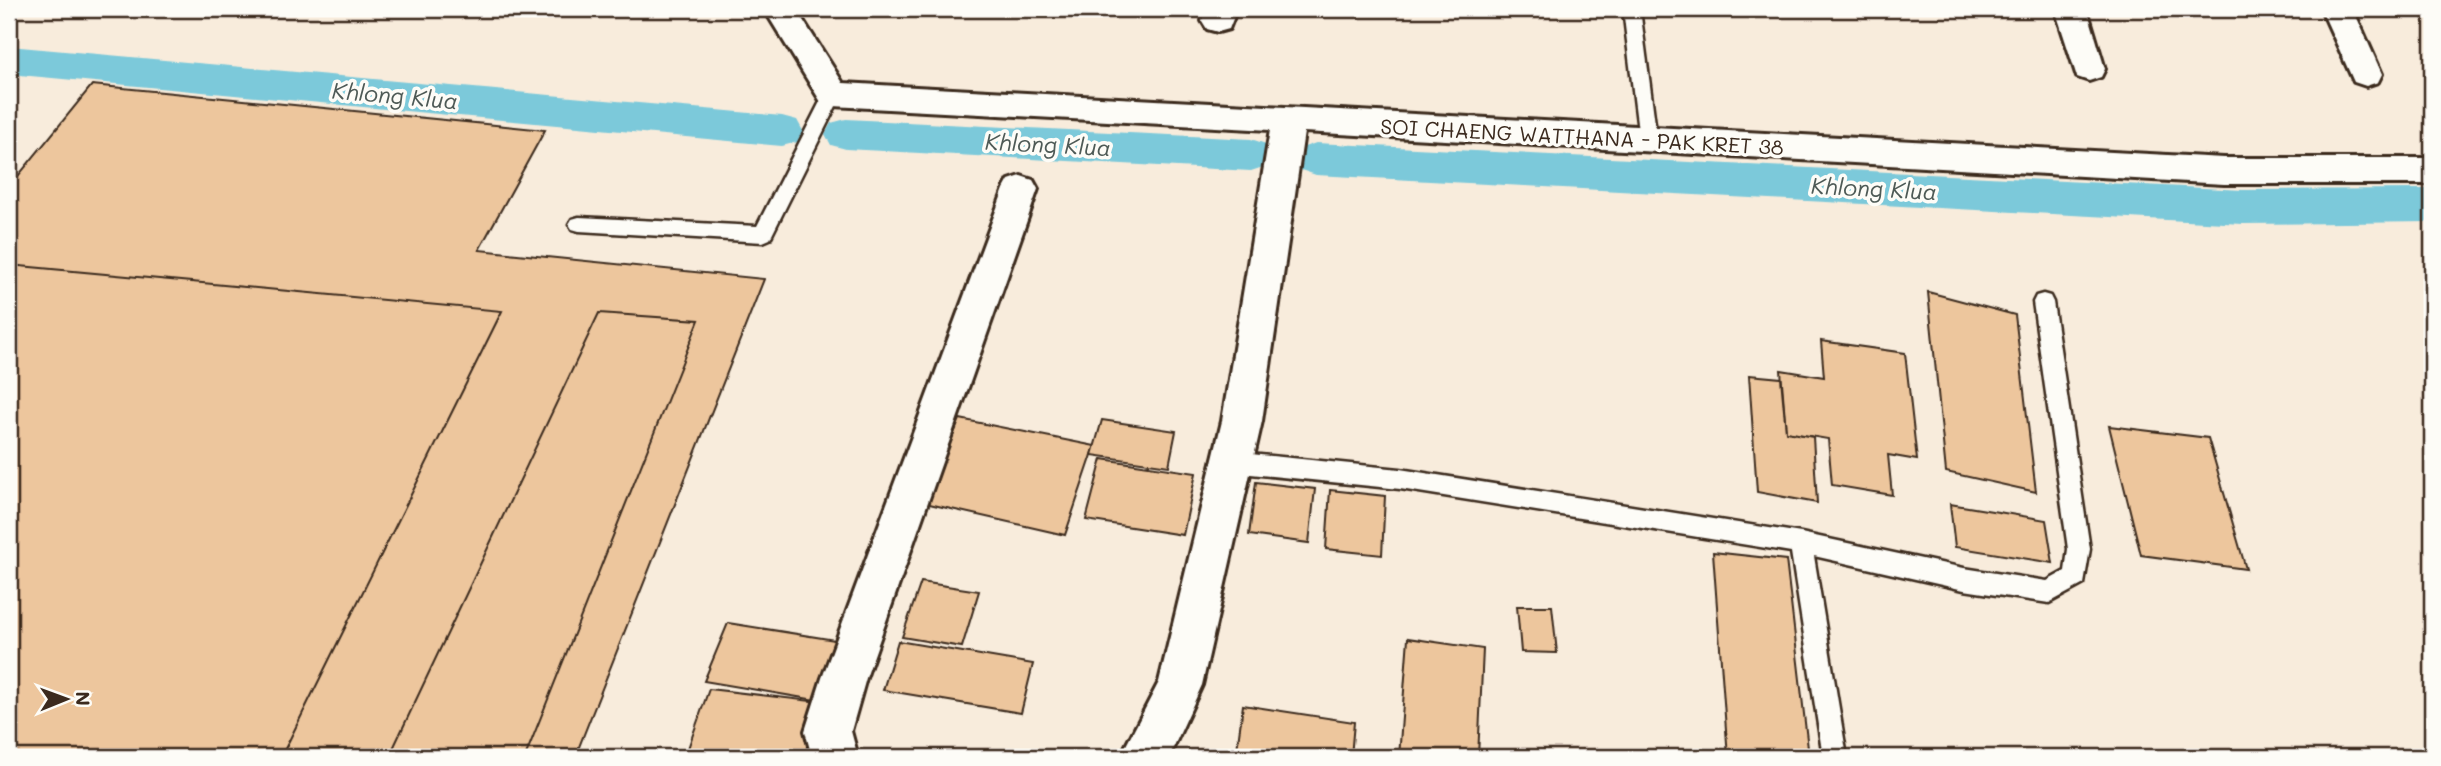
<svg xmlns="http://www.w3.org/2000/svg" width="2441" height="766" font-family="Mali,sans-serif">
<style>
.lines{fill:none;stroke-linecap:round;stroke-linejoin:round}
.canal{fill:#7cc9da;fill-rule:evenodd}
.building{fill:#edc69d;stroke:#3b2a1e;stroke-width:2}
.lane-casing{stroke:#3b2a1e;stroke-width:5}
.street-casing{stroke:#3b2a1e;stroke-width:6}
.lane{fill:#fdfcf7;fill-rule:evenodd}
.street{fill:#fdfcf7;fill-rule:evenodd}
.labels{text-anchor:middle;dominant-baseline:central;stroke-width:7;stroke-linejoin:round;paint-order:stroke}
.street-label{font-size:21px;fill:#3b2a1e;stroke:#fdfcf7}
.water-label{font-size:23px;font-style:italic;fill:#4e5a56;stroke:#fdfcf7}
</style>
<rect width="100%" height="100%" fill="#f8ecdc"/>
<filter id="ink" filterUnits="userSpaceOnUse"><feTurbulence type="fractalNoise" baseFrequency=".0143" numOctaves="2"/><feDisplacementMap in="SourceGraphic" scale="14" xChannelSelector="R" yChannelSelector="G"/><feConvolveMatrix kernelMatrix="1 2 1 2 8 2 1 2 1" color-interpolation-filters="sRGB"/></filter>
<g filter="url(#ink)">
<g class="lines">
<g class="canal">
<polygon points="9,46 782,116 797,120 803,131 797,142 782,146 9,74"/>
<polygon points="846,119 1251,139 1266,144 1272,155 1266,166 1251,171 846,149 831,145 825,134 831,123"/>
<polygon points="1316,143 2243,190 2432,189 2432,222 2243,224 1316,175 1301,170 1295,159 1301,148"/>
</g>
</g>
<g class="building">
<polygon points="92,85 545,130 479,250 764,279 575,757 9,757 9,187"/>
<polygon points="9,265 502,311 281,757 9,757"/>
<polygon points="1928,292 2015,315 2036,492 1946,472"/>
<polygon points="599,313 699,320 525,757 389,757"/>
<polygon points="1821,341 1905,353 1917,460 1888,455 1892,495 1832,485 1828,439 1786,432 1781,370 1824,377"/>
<polygon points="1749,375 1781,378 1786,432 1813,437 1817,503 1757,492"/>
<polygon points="960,419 1095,446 1065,535 925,503"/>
<polygon points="1102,420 1176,431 1169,466 1092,455"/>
<polygon points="2109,426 2208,438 2246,569 2141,555"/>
<polygon points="1102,459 1196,473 1183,535 1086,520"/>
<polygon points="1256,482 1315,489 1309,543 1249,535"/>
<polygon points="1330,490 1385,496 1382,555 1326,549"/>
<polygon points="1950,504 2046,520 2053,563 1955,547"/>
<polygon points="1713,552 1786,560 1809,757 1728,757"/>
<polygon points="921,582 979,591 962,647 902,637"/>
<polygon points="1517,606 1552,606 1557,653 1521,652"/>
<polygon points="728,623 854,643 833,703 704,681"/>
<polygon points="1408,638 1483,649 1478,757 1399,757"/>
<polygon points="898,641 1033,664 1021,713 883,690"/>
<polygon points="709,689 820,702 804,757 685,757"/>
<polygon points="1243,705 1354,722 1351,757 1236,757"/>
</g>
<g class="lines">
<defs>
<g id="lane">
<polygon points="1623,9 1640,9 1657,139 1655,144 1641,144 1639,139"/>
<polygon points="833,88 839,89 842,94 770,239 763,242 579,231 572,229 569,224 572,219 579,217 757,226 824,94 827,89"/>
<polygon points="2043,294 2050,296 2053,302 2090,549 2084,584 2049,603 1964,590 1814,556 1847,757 1823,757 1791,552 1400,489 1231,472 1223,469 1220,462 1223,455 1231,452 1400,469 1801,533 1964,568 2047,581 2065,571 2068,549 2033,302 2036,296"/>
</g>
<g id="street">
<polygon points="764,9 796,9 843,83 2224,158 2432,158 2432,184 2224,184 1304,132 1262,421 1202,685 1169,757 1120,757 1159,682 1222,421 1270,130 833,106 821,102"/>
<polygon points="1205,9 1237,9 1229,29 1218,32 1207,29 1202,21"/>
<polygon points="2055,9 2087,9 2105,69 2101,77 2089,81 2077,77"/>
<polygon points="2321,9 2353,9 2382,74 2378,82 2366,86 2354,82"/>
<polygon points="1021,176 1033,180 1038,189 866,678 851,731 858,757 812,757 805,731 822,678 1004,189 1009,180"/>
</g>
</defs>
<use href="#lane" class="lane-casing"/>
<use href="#street" class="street-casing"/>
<use href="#lane" class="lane"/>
<use href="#street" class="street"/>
</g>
</g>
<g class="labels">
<g class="street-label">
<text transform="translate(1582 136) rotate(3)">SOI CHAENG WATTHANA - PAK KRET 38</text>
</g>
<g class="water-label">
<text transform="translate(395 95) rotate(5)">Khlong Klua</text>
<text transform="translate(1048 144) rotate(3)">Khlong Klua</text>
<text transform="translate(1874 188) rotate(3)">Khlong Klua</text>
</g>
</g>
<rect width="2441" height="766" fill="none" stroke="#fdfcf7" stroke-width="35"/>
<rect x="18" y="18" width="2406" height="731" fill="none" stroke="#3b2a1e" stroke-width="2.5" filter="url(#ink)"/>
<g transform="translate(66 699) rotate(89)" stroke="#fdfcf7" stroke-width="5" paint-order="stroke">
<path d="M0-5L12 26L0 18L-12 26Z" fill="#3b2a1e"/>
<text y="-10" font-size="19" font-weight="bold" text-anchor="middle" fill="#3b2a1e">N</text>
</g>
</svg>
